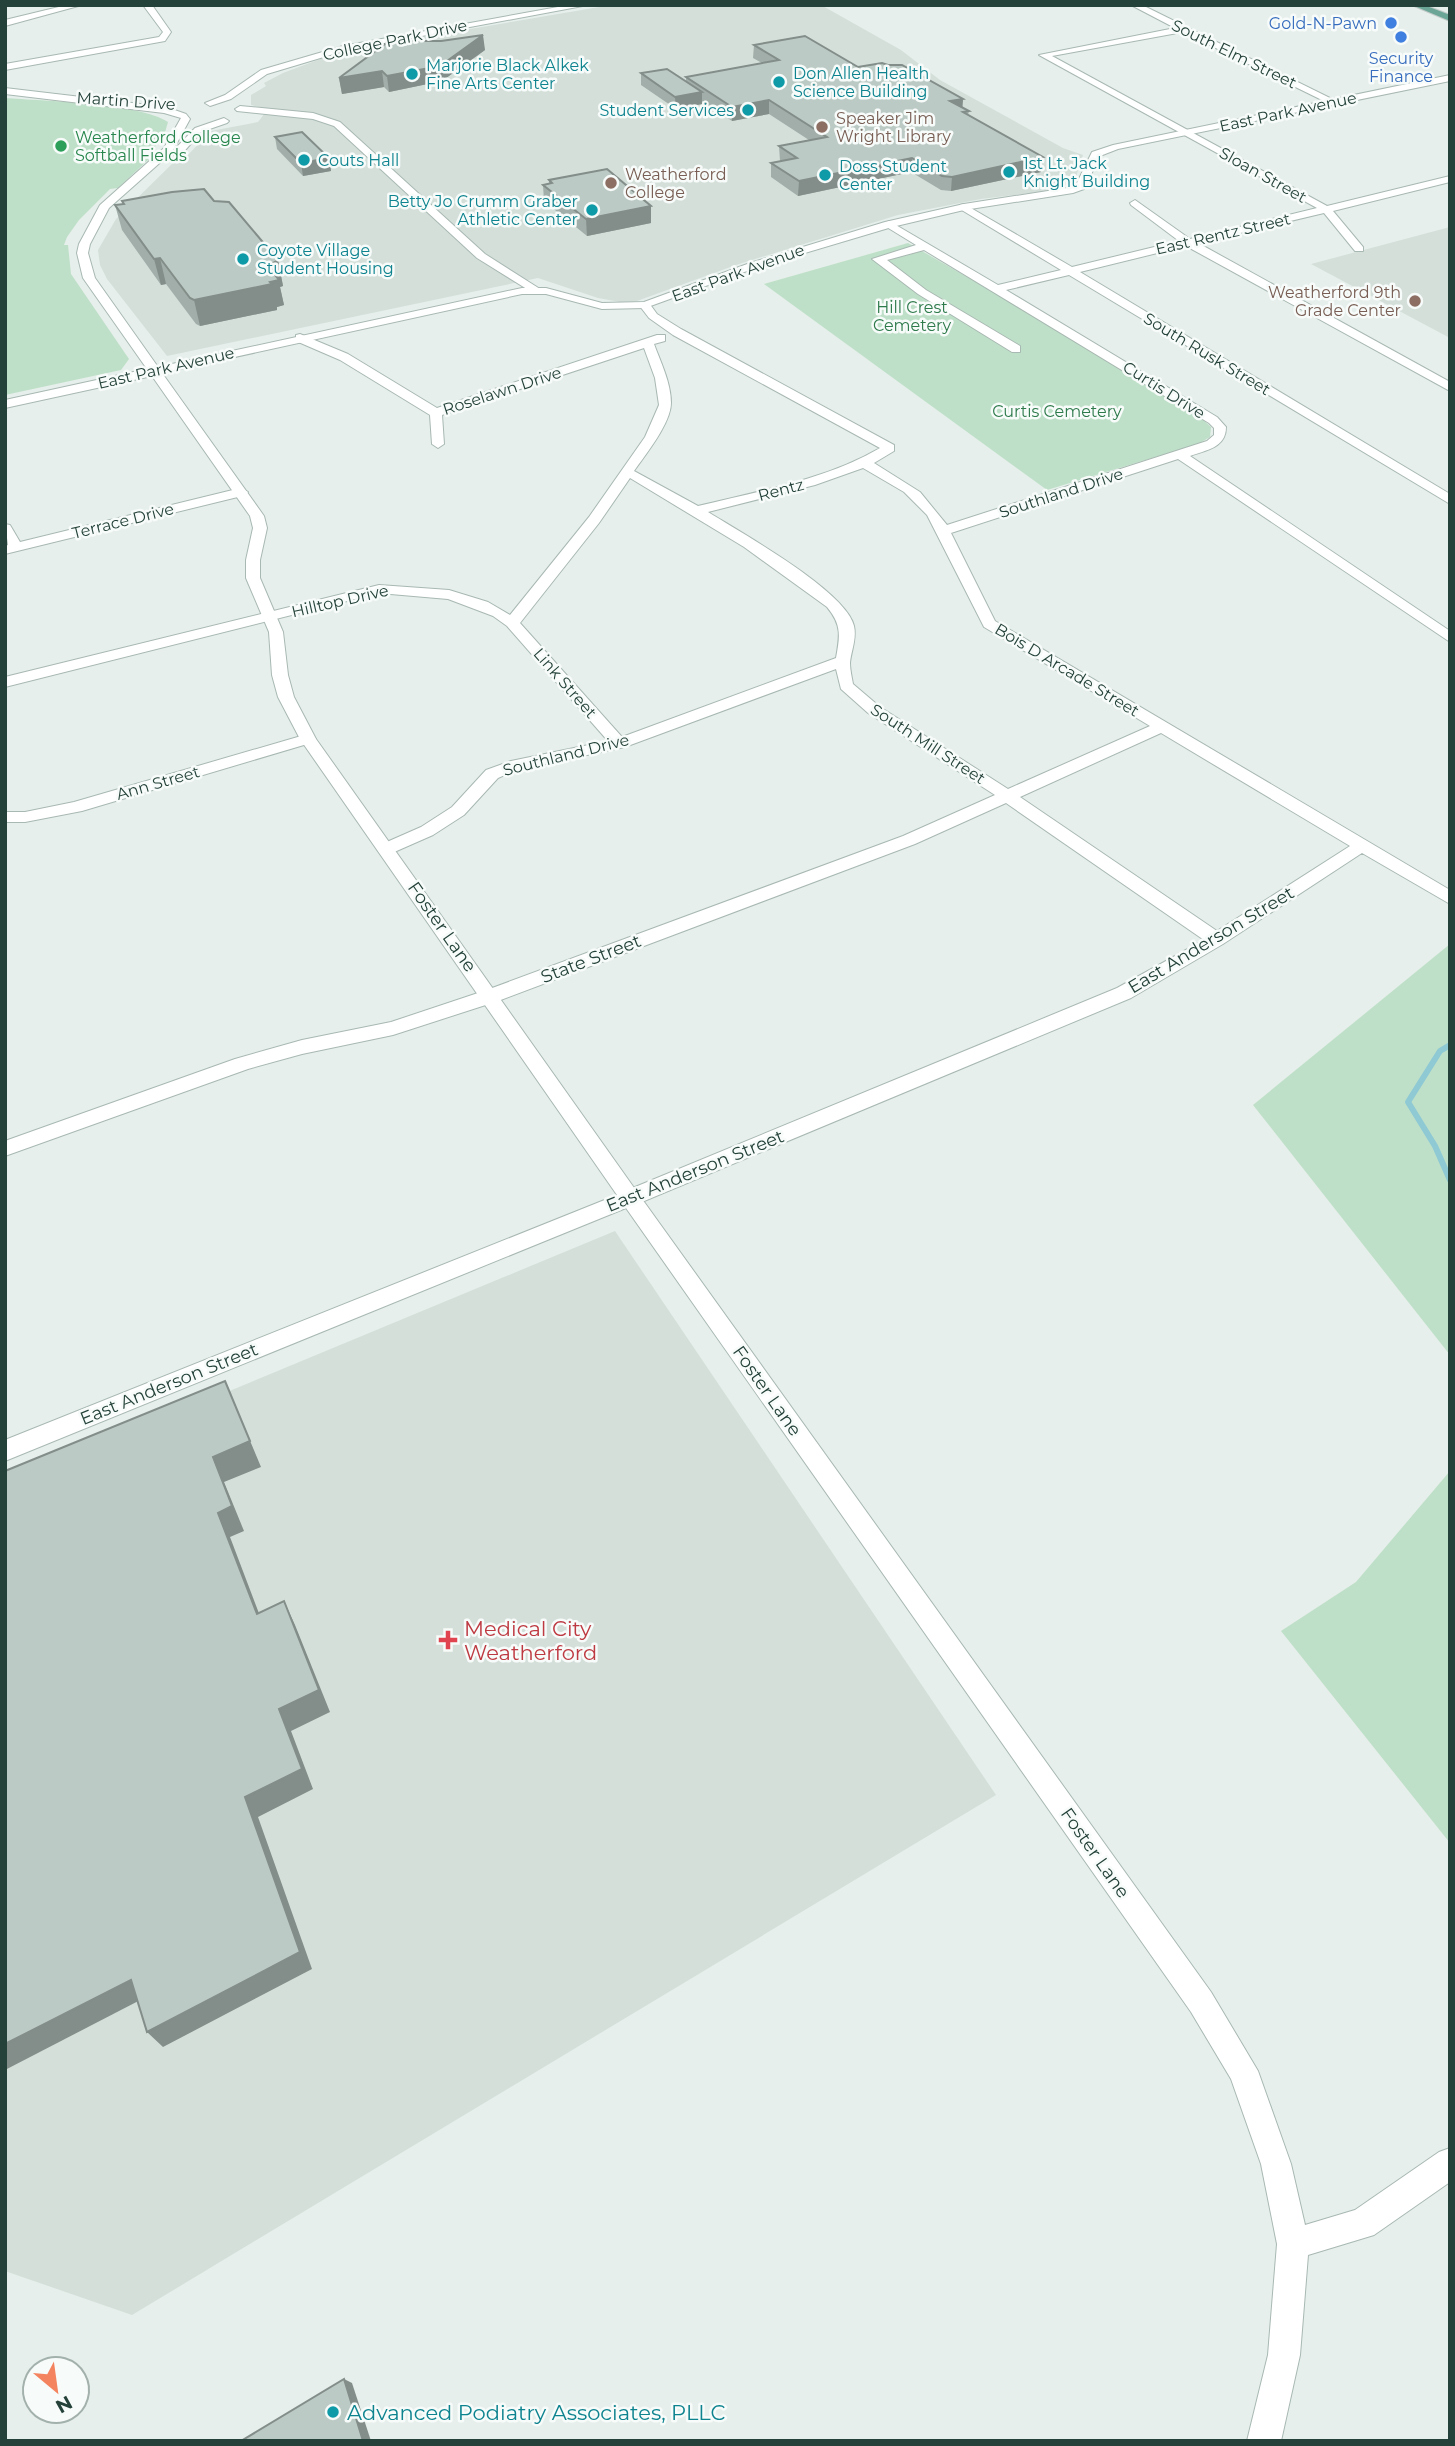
<svg xmlns="http://www.w3.org/2000/svg" width="1455" height="2446" font-family="Montserrat,sans-serif">
<style>
.built{fill:#d4dfda}
.green{fill:#bfe0c8}
.lines{fill:none;stroke-linecap:round;stroke-linejoin:round}
.stream{stroke:#8ec9d4;stroke-width:6}
.minor-casing{stroke:#a8b8b2;stroke-width:2}
.tertiary-casing{stroke:#a8b8b2;stroke-width:2}
.primary-casing{stroke:#c2cac8;stroke-width:2}
.minor{fill:#fff;fill-rule:evenodd}
.tertiary{fill:#fff;fill-rule:evenodd}
.primary{fill:#6aa596;fill-rule:evenodd}
.wall{fill:#a1aea9}
.shaded-wall{fill:#838d89}
.building{fill:#bbcac4;stroke:#838d89;stroke-width:2}
.shop-dot{fill:#3f7fe0;stroke:#f7fbf9;stroke-width:2.5}
.culture-dot{fill:#0f9aa8;stroke:#f7fbf9;stroke-width:2.5}
.education-dot{fill:#8d6e63;stroke:#f7fbf9;stroke-width:2.5}
.leisure-dot{fill:#2e9e5b;stroke:#f7fbf9;stroke-width:2.5}
.health-dot{fill:#e0444e;stroke:#f7fbf9;stroke-width:2.5}
.labels{text-anchor:middle;dominant-baseline:central;stroke-width:5;stroke-linejoin:round;paint-order:stroke}
.far-shop-label{font-size:16px;fill:#366cbe;stroke:#f7fbf9;text-anchor:end}
.far-street-label{font-size:16px;fill:#24423a;stroke:#f7fbf9}
.far-culture-label{font-size:16px;fill:#0d838f;stroke:#f7fbf9;text-anchor:start}
.far-education-label{font-size:16px;fill:#785e54;stroke:#f7fbf9;text-anchor:start}
.far-leisure-label{font-size:16px;fill:#27864d;stroke:#f7fbf9;text-anchor:start}
.far-park-label{font-size:16px;fill:#2d7a4b;stroke:#f7fbf9}
.street-label{font-size:18px;fill:#24423a;stroke:#f7fbf9}
.near-health-label{font-size:21px;fill:#be3a42;stroke:#f7fbf9;text-anchor:start}
.near-culture-label{font-size:21px;fill:#0d838f;stroke:#f7fbf9;text-anchor:start}
</style>
<rect width="100%" height="100%" fill="#e6efeb"/>
<g class="built">
<polygon points="611,5 821,5 901,50 940,80 1063,148 1083,155 1075,180 1056,190 981,199 898,215 736,265 637,301 620,302 598,298 538,278 167,356 107,279 100,265 98,250 116,219 175,161 185,158 211,131 258,122 268,109 251,105 251,95 266,86 264,83 283,73 323,58 381,44"/>
<polygon points="1450,227 1450,338 1311,264"/>
<polygon points="615,1231 996,1795 132,2315 5,2271 5,1484"/>
</g>
<g class="green">
<path d="M5 98C42 101 140 103 168 122L164 136 146 157 149 159 118 188 110 189 79 220 67 237 64 245H68L71 274 129 359 121 370 5 395Z"/>
<polygon points="908,243 1066,334 1199,416 1211,427 1210,437 1198,444 1047,490 764,284"/>
<polygon points="1450,944 1450,1355 1253,1105"/>
<polygon points="1450,1471 1450,1843 1281,1631 1356,1582"/>
</g>
<g class="lines">
<polyline class="stream" points="1450,1045 1440,1051 1408,1102 1435,1146 1450,1180"/>
<defs>
<g id="minor">
<polygon points="67,5 82,5 5,26 5,20"/>
<polygon points="143,5 152,5 171,32 165,41 5,70 5,64 159,37 163,32"/>
<path d="M1131 5H1142L1338 102 1330 104 1183 32 1052 56 1327 206 1450 176V182L1333 211 1363 247V251H1355L1324 213 1198 243 1450 382V391L1186 246 1080 272 1450 494V504L1069 275 1006 290 1217 417 1226 427C1226 448 1206 450 1190 456L1450 631V642L1178 459 951 533 995 621 1450 890V904L1362 853 1223 944 1131 998 637 1204 630 1206 623 1204 620 1198 623 1192 1117 988 1204 940 1006 803 915 844 498 1001 393 1035 302 1054 248 1069 5 1156V1141L235 1059 302 1040 391 1022 484 991 903 836 995 795 868 713 841 689 836 669 625 747 516 770 498 778 464 815 433 835 392 853H380L377 849 380 845 421 827 452 807 486 770 511 761 608 741 507 626 493 616 448 599 379 593 5 687V677L379 585 449 590 488 602 510 615 589 517 645 437 659 405 655 378 644 348 442 415 444 444 438 448 432 444 430 415 340 360 296 341V335L300 334 348 354 437 408 657 335H665V341L654 344C661 363 671 383 671 403 671 423 646 454 634 471L698 506C759 491 825 480 880 448L673 335 649 318 639 305 641 303H649L657 314 681 329 894 445V451L874 463 920 492 947 525 1207 441 1214 435V428L1209 423 924 250 887 260 926 290 1020 346V352H1012L918 294 872 259 916 245 885 226 884 224 889 221 998 285 1061 270 960 209V205L964 204 1072 267 1179 241 1131 205 1130 203 1135 200 1190 239 1317 208 1039 55 1175 28ZM863 468 904 492 927 515 984 627 1150 726 1008 789 880 707 853 684C852 678 850 670 850 663 851 651 857 639 854 626 846 591 740 532 708 512L815 485ZM630 478 744 547 827 607C842 625 840 636 836 658L622 737 520 623 599 523ZM1161 733 1350 846 1217 931 1020 797Z"/>
<polygon points="240,106 313,113 340,122 485,254 540,289 530,291 477,258 334,126 313,119 237,111 235,109"/>
<polygon points="241,488 248,492 246,495 5,554 5,546 8,545 5,524 10,525 20,542"/>
<polygon points="308,734 316,739 314,742 82,811 25,822 5,822 5,812 25,812 74,802"/>
</g>
<g id="tertiary">
<polygon points="569,5 588,5 347,50 267,74 231,99 210,106 205,103 225,95 261,70 343,46"/>
<polygon points="1450,75 1450,81 1118,149 1100,156 1084,189 1073,193 964,210 892,227 758,267 645,308 602,309 546,294 522,294 162,373 264,516 267,528 260,560 260,578 283,632 288,675 294,697 316,739 637,1192 1211,1992 1258,2071 1291,2164 1305,2225 1355,2210 1439,2152 1450,2148 1450,2182 1374,2235 1308,2255 1300,2355 1281,2441 1247,2441 1268,2355 1277,2244 1261,2164 1231,2079 1191,2012 626,1208 5,1461 5,1440 617,1195 300,739 278,697 272,675 269,632 246,578 246,560 253,528 250,516 152,376 5,408 5,400 147,369 83,278 77,253 79,244 100,205 164,148 181,118 164,113 5,94 5,88 166,107 186,114 190,119 172,152 109,208 90,244 88,253 95,278 158,367 522,288 546,288 602,303 644,302 750,263 885,222 964,204 1067,188 1076,185 1092,152 1113,145"/>
<polygon points="224,118 229,121 227,123 201,132 181,155 173,155 173,151 195,128"/>
</g>
<polygon id="primary" points="1412,5 1424,5 1450,15 1450,21"/>
</defs>
<use href="#minor" class="minor-casing"/>
<use href="#tertiary" class="tertiary-casing"/>
<use href="#primary" class="primary-casing"/>
<use href="#minor" class="minor"/>
<use href="#tertiary" class="tertiary"/>
<use href="#primary" class="primary"/>
</g>
<g class="wall">
<polygon points="754,45 858,67 888,65 963,99 962,108 969,111 968,115 1041,172 951,191 941,190 911,172 798,196 771,177 771,163 780,161 779,146 809,140 769,114 732,121 702,101 702,104 676,109 641,85 641,73 686,81 686,77 762,63 753,58"/>
<polygon points="485,50 442,81 389,92 384,87 342,94 339,78"/>
<polygon points="275,137 329,158 331,171 303,176 277,149"/>
<polygon points="549,180 651,223 587,236 544,201 543,185 549,183"/>
<polygon points="122,201 278,260 283,286 280,287 284,305 277,307 277,310 200,326 196,324 166,284 161,285 122,230 115,205 123,204"/>
</g>
<g class="shaded-wall">
<polygon points="483,35 485,50 442,81 389,92 387,76"/>
<polygon points="382,71 384,87 342,94 339,78"/>
<polygon points="702,92 702,104 676,109 675,97"/>
<polygon points="963,99 962,113 950,101"/>
<polygon points="769,100 769,114 732,121 732,107"/>
<polygon points="1043,157 1041,172 951,191 952,177"/>
<polygon points="329,158 331,171 303,176 301,163"/>
<polygon points="912,158 911,172 798,196 799,181"/>
<polygon points="651,206 651,223 587,236 586,219"/>
<polygon points="160,258 166,284 161,285 154,259"/>
<polygon points="278,260 283,286 280,287 284,305 277,307 277,310 200,326 194,300 268,266"/>
<polygon points="225,1381 261,1467 224,1482 244,1531 230,1537 268,1637 257,1614 218,1513 213,1457"/>
<polygon points="284,1601 295,1625 330,1712 291,1731 313,1789 258,1817 312,1969 163,2047 147,2032 245,1797 279,1709"/>
<polygon points="131,1980 148,1996 5,2070 5,2044"/>
<polygon points="344,2379 352,2383 371,2441 363,2441"/>
</g>
<g class="building">
<polygon points="483,35 440,66 387,76 382,71 339,78 389,41 441,41"/>
<polygon points="805,36 858,67 882,63 888,65 902,65 963,99 950,101 969,111 963,112 1043,157 952,177 942,176 912,158 799,181 771,163 797,158 779,146 827,137 769,100 732,107 686,77 779,60 754,45"/>
<polygon points="667,69 702,92 675,97 641,73"/>
<polygon points="302,132 329,158 301,163 275,137"/>
<polygon points="607,169 651,206 586,219 543,185 552,183 549,180"/>
<polygon points="204,189 214,201 229,202 278,260 268,266 279,280 270,282 272,284 194,300 190,298 160,258 154,259 115,205 124,204 122,201 172,192"/>
<polygon points="225,1381 250,1441 213,1457 232,1506 218,1513 257,1614 284,1601 319,1690 279,1709 302,1769 245,1797 300,1952 147,2032 131,1980 5,2044 5,1471"/>
<polygon points="344,2379 363,2441 241,2441"/>
</g>
<g class="shop-dot">
<circle cx="1391" cy="23" r="7"/>
<circle cx="1401" cy="37" r="7"/>
</g>
<g class="culture-dot">
<circle cx="412" cy="74" r="7"/>
<circle cx="779" cy="82" r="7"/>
<circle cx="748" cy="110" r="7"/>
<circle cx="304" cy="160" r="7"/>
<circle cx="1009" cy="172" r="7"/>
<circle cx="825" cy="175" r="7"/>
<circle cx="592" cy="210" r="7"/>
<circle cx="243" cy="259" r="7"/>
<circle cx="333" cy="2412" r="7"/>
</g>
<g class="education-dot">
<circle cx="822" cy="127" r="7"/>
<circle cx="611" cy="183" r="7"/>
<circle cx="1415" cy="301" r="7"/>
</g>
<circle class="leisure-dot" cx="61" cy="146" r="7"/>
<path class="health-dot" d="M444.5 1629.5h7v7h7v7h-7v7h-7v-7h-7v-7h7z"/>
<g class="labels">
<g class="far-shop-label">
<text x="1377" y="23">Gold-N-Pawn</text>
<text x="1401" y="58" text-anchor="middle">Security<tspan x="1401" dy="18">Finance</tspan></text>
</g>
<g class="far-street-label">
<text transform="translate(395 40) rotate(-12)">College Park Drive</text>
<text transform="translate(1234 54) rotate(26)">South Elm Street</text>
<text transform="translate(126 101) rotate(4)">Martin Drive</text>
<text transform="translate(1288 112) rotate(-12)">East Park Avenue</text>
<text transform="translate(1263 175) rotate(29)">Sloan Street</text>
<text transform="translate(1223 234) rotate(-13)">East Rentz Street</text>
<text transform="translate(738 273) rotate(-20)">East Park Avenue</text>
<text transform="translate(1207 354) rotate(31)">South Rusk Street</text>
<text transform="translate(166 368) rotate(-13)">East Park Avenue</text>
<text transform="translate(1164 390) rotate(32)">Curtis Drive</text>
<text transform="translate(502 391) rotate(-18)">Roselawn Drive</text>
<text transform="translate(781 490) rotate(-15)">Rentz</text>
<text transform="translate(1061 493) rotate(-18)">Southland Drive</text>
<text transform="translate(123 521) rotate(-14)">Terrace Drive</text>
<text transform="translate(340 601) rotate(-13)">Hilltop Drive</text>
<text transform="translate(1067 670) rotate(31)">Bois D Arcade Street</text>
<text transform="translate(565 683) rotate(49)">Link Street</text>
<text transform="translate(928 744) rotate(33)">South Mill Street</text>
<text transform="translate(566 755) rotate(-14)">Southland Drive</text>
<text transform="translate(158 783) rotate(-16)">Ann Street</text>
</g>
<g class="far-culture-label">
<text x="426" y="65">Marjorie Black Alkek<tspan x="426" dy="18">Fine Arts Center</tspan></text>
<text x="793" y="73">Don Allen Health<tspan x="793" dy="18">Science Building</tspan></text>
<text x="734" y="110" text-anchor="end">Student Services</text>
<text x="318" y="160">Couts Hall</text>
<text x="1023" y="163">1st Lt. Jack<tspan x="1023" dy="18">Knight Building</tspan></text>
<text x="839" y="166">Doss Student<tspan x="839" dy="18">Center</tspan></text>
<text x="578" y="201" text-anchor="end">Betty Jo Crumm Graber<tspan x="578" dy="18">Athletic Center</tspan></text>
<text x="257" y="250">Coyote Village<tspan x="257" dy="18">Student Housing</tspan></text>
</g>
<g class="far-education-label">
<text x="836" y="118">Speaker Jim<tspan x="836" dy="18">Wright Library</tspan></text>
<text x="625" y="174">Weatherford<tspan x="625" dy="18">College</tspan></text>
<text x="1401" y="292" text-anchor="end">Weatherford 9th<tspan x="1401" dy="18">Grade Center</tspan></text>
</g>
<g class="far-leisure-label">
<text x="75" y="137">Weatherford College<tspan x="75" dy="18">Softball Fields</tspan></text>
</g>
<g class="far-park-label">
<text x="912" y="307">Hill Crest<tspan x="912" dy="18">Cemetery</tspan></text>
<text x="1057" y="411">Curtis Cemetery</text>
</g>
<g class="street-label">
<text transform="translate(442 927) rotate(55)">Foster Lane</text>
<text transform="translate(1211 940) rotate(-31)">East Anderson Street</text>
<text transform="translate(591 959) rotate(-21)">State Street</text>
<text transform="translate(695 1171) rotate(-22)">East Anderson Street</text>
<text transform="translate(169 1384) rotate(-22)">East Anderson Street</text>
<text transform="translate(767 1391) rotate(55)">Foster Lane</text>
<text transform="translate(1095 1853) rotate(55)">Foster Lane</text>
</g>
<g class="near-health-label">
<text x="464" y="1628">Medical City<tspan x="464" dy="24">Weatherford</tspan></text>
</g>
<g class="near-culture-label">
<text x="347" y="2412">Advanced Podiatry Associates, PLLC</text>
</g>
</g>
<rect width="1455" height="2446" fill="none" stroke="#24423a" stroke-width="14"/>
<g transform="translate(56 2390) rotate(151)"><circle r="33" fill="#f7fbf9" stroke="#a3b1ad" stroke-width="2"/>
<path d="M0-5L12 26L0 18L-12 26Z" fill="#f4845f"/>
<text y="-10" font-size="19" font-weight="bold" text-anchor="middle" fill="#24423a">N</text>
</g>
</svg>
